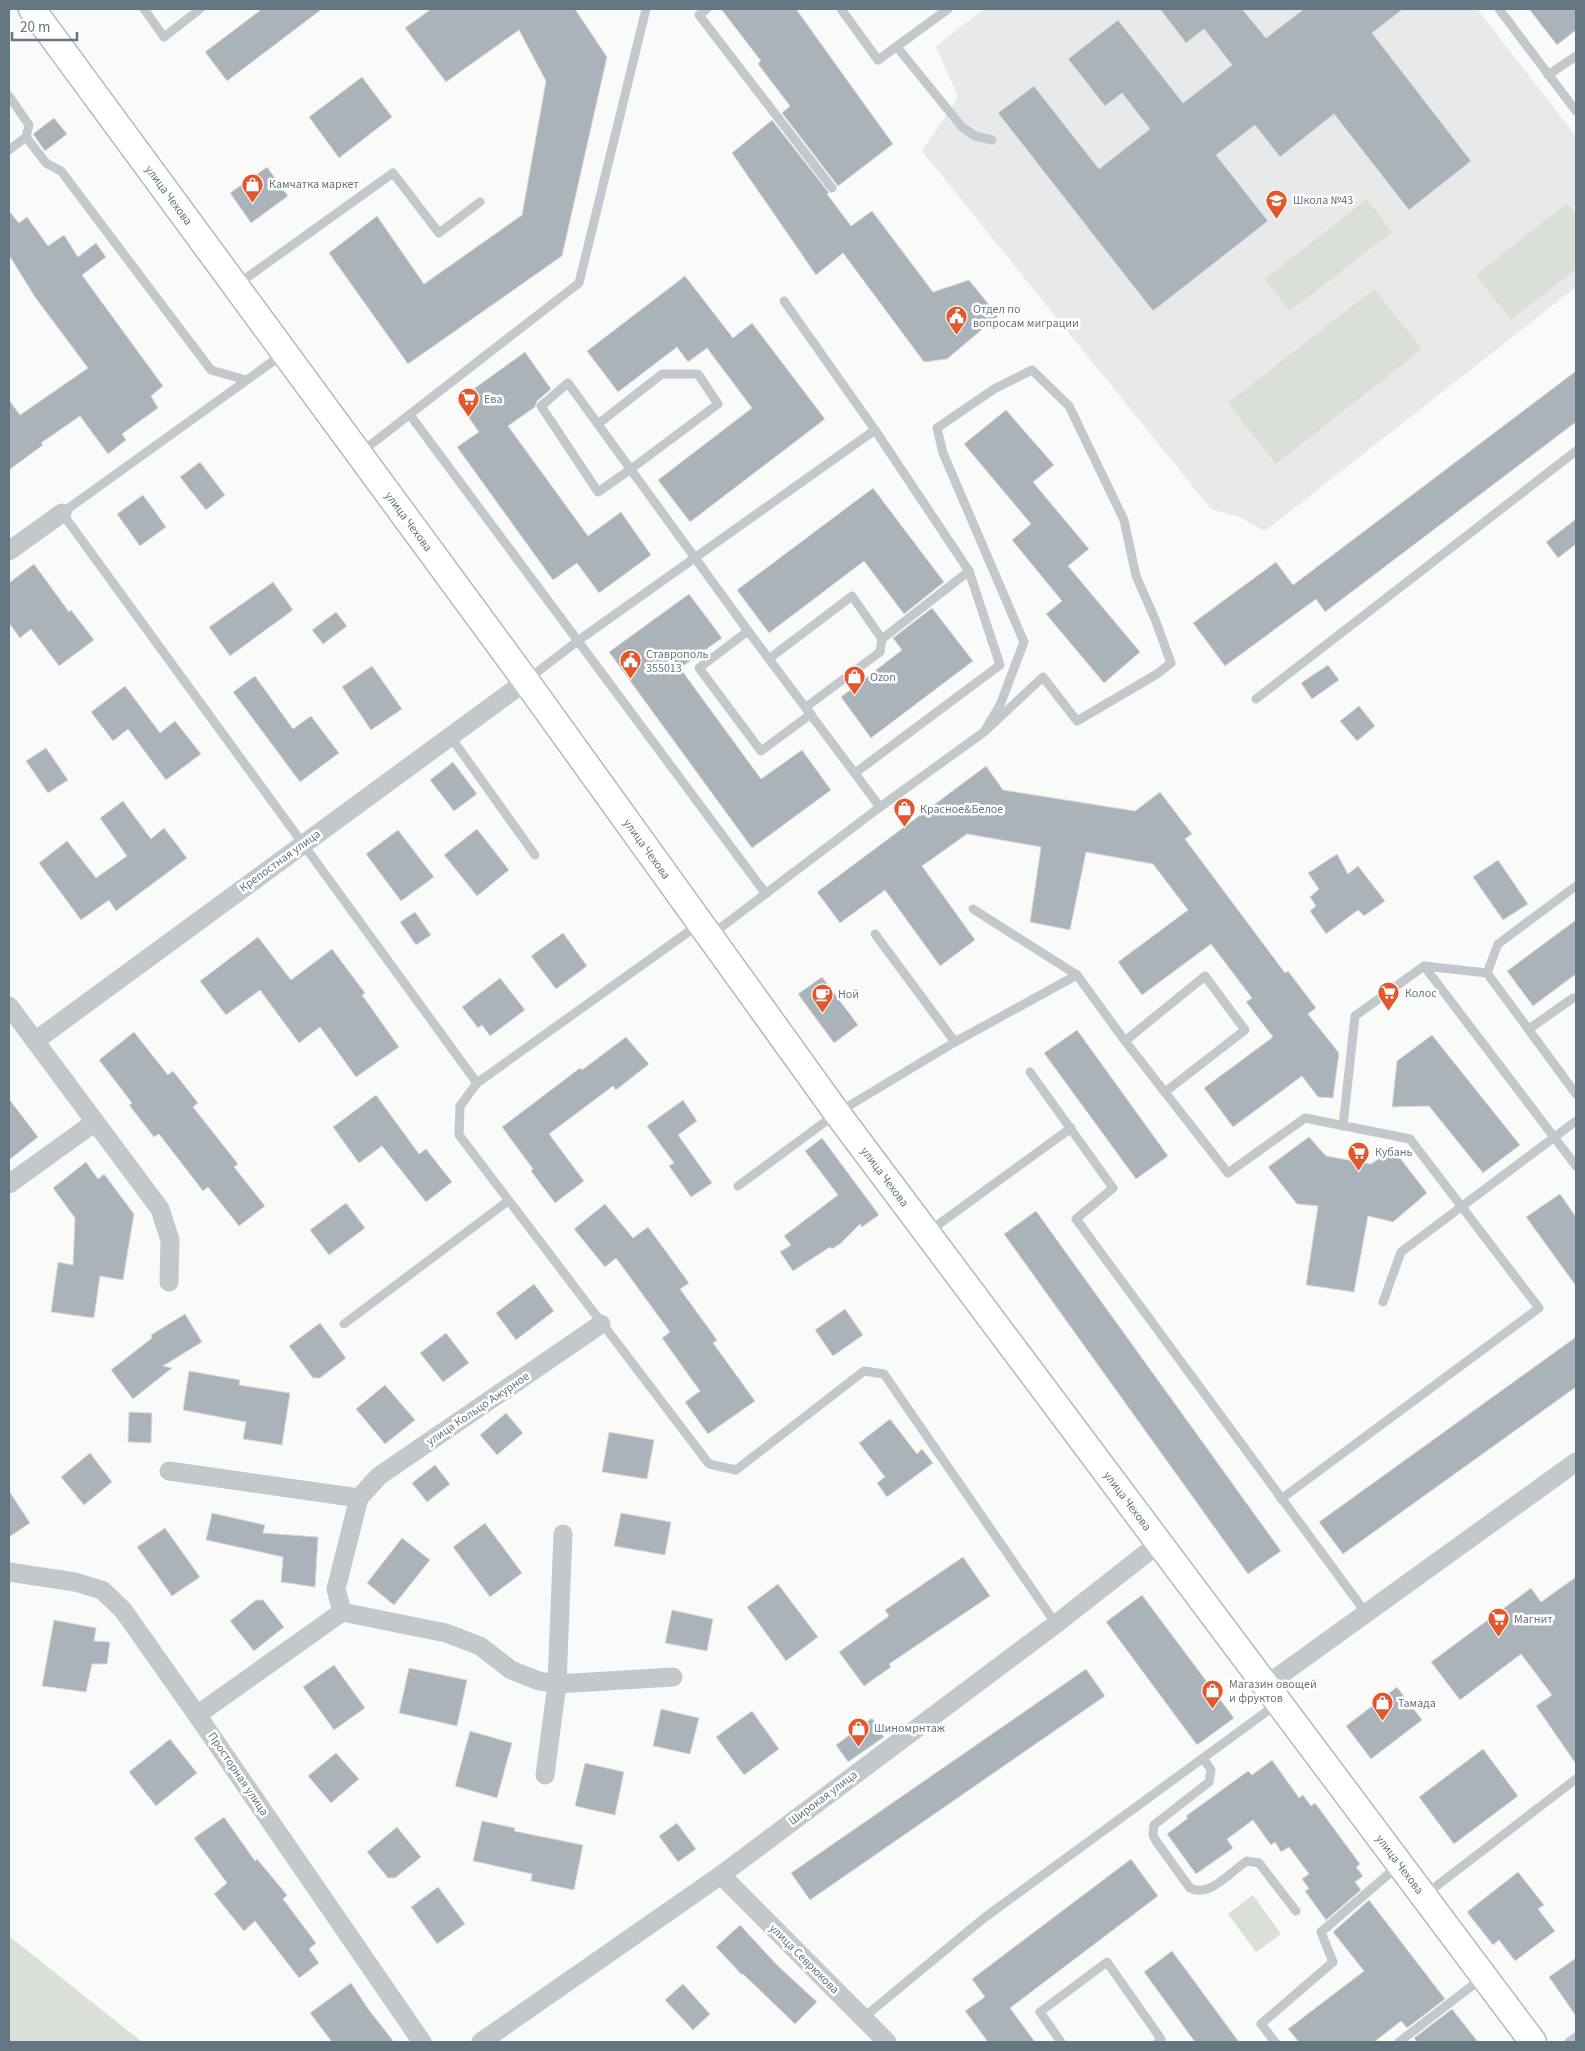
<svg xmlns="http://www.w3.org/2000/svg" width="1585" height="2051" font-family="'Source Sans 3',sans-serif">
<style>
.built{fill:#e8e9e9}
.green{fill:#dadfd7}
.building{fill:#aab3b9;stroke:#dcdcda}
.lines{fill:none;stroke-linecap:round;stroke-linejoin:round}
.secondary-casing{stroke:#b3babf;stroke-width:29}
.lane{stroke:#c3c8cc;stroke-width:9}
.street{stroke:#c3c8cc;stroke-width:19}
.secondary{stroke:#fff;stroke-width:26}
.labels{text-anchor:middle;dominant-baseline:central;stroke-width:5;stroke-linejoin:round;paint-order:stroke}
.poi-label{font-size:12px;fill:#657683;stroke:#fff;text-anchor:start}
.street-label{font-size:12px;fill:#657683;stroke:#fff}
</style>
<rect width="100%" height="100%" fill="#fafaf8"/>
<polygon class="built" points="984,9 1477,9 1576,136 1576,287 1265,531 1239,517 1211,509 922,151 958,97 936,46"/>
<g class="green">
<polygon points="1367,199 1392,232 1290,311 1265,279"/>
<polygon points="1567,203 1576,215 1576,269 1511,320 1476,275"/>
<polygon points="1374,289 1422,349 1276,464 1228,403"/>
<polygon points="1253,1895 1281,1934 1256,1952 1228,1914"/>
<polygon points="9,1936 142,2042 9,2042"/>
</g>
<g class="building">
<polygon points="262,9 322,9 227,81 205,52"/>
<polygon points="431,9 575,9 607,57 562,256 408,364 329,253 377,216 424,284 522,215 546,81 519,30 446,82 405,28"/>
<polygon points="721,9 796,9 893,144 838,186 782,113 790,106 758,64 761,61"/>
<polygon points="1160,9 1242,9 1266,38 1304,9 1403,9 1372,33 1471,161 1409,210 1334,114 1280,157 1255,125 1216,155 1268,221 1153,311 998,113 1034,86 1099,169 1150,129 1122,93 1105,106 1068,59 1118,20 1183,103 1232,65 1204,29 1186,43"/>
<polygon points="1529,9 1576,9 1576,30 1557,45"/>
<polygon points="362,77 392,117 339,158 309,117"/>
<polygon points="54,118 67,134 45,151 33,134"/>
<polygon points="772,120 829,193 827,194 851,226 872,211 933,292 969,280 998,316 947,359 924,362 843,253 816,275 732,153"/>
<polygon points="267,167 288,196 251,223 230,193"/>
<polygon points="9,211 19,223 27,217 48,246 64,235 78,257 96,243 106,257 82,275 163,386 151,396 158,408 122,434 126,440 108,454 80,416 41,443 43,445 9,470 9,400 20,415 88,368 35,297 9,255"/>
<polygon points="685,276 733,338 752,323 825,419 690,522 658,480 752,408 707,348 688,362 677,347 618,392 587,351"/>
<polygon points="525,352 551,389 537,401 535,407 508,426 588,536 621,512 651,555 599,593 577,563 553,580 457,447 479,432 457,401"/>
<polygon points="1576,371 1576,422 1325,612 1316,599 1225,666 1193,623 1276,562 1293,585"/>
<polygon points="1006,410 1054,465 1033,482 1089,549 1068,566 1140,652 1104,683 1046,614 1062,601 1012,540 1031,524 964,444"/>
<polygon points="200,462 225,495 206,510 180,477"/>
<polygon points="873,488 944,582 904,614 864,561 769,633 737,590"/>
<polygon points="143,495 166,527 140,546 117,514"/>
<polygon points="1576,519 1576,544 1558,558 1546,542"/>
<polygon points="34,564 69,612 71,610 94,640 59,666 31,629 20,638 9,623 9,583"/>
<polygon points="273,582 293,610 230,656 209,627"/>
<polygon points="689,594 722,638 680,668 761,779 802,750 831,790 752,848 609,652"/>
<polygon points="932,608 973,661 871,738 841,697 902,650 893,638"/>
<polygon points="336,612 347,626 323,644 312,630"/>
<polygon points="1328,665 1339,680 1312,699 1301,683"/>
<polygon points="372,666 402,709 371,730 342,687"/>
<polygon points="255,676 293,729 311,716 339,753 300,782 233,692"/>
<polygon points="125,686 160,733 175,721 201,754 166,780 128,729 113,741 91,712"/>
<polygon points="1359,706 1375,726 1357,741 1340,721"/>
<polygon points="46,748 68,780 48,793 26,761"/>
<polygon points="453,762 477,794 454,811 430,780"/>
<polygon points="986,766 1003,790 1135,811 1160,792 1192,834 1185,839 1285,973 1288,971 1316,1008 1308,1014 1339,1053 1333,1098 1318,1097 1302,1076 1233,1127 1204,1088 1273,1037 1246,1002 1252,998 1211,944 1142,995 1118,962 1188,910 1153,864 1086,852 1070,930 1030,922 1041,847 967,834 922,866 975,940 940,966 885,890 840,923 817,892"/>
<polygon points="123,801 151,839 164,828 187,858 116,911 109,900 81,920 39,863 67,841 96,878 127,856 100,818"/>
<polygon points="477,829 509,870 477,896 444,855"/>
<polygon points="398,830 434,877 401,901 366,854"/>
<polygon points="1337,854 1348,874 1358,866 1385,901 1364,916 1358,910 1326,934 1310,911 1316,906 1310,897 1319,889 1308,873"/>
<polygon points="1498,860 1528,904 1503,920 1473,877"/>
<polygon points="415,912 431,935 416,945 400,922"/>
<polygon points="1576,920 1576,974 1533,1006 1507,971"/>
<polygon points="563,933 587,966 556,989 531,956"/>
<polygon points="258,937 291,980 332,949 365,993 362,995 399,1047 356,1077 320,1027 299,1043 260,990 226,1015 200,981"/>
<polygon points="822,977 858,1025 834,1043 798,994"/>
<polygon points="500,978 525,1010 490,1036 482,1025 478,1028 462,1007"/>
<polygon points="1077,1030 1168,1156 1136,1179 1044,1053"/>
<polygon points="134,1032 168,1075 173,1071 198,1103 193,1107 238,1164 234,1167 265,1206 239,1226 208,1187 203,1191 159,1134 154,1137 129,1105 132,1103 99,1060"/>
<polygon points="1432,1035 1520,1145 1483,1173 1429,1106 1392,1107 1397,1061"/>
<polygon points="626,1037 649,1064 616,1090 613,1086 549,1134 584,1181 555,1203 531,1171 533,1169 502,1127 580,1068 582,1070"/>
<polygon points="376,1095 419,1154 426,1149 452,1182 426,1202 382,1146 359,1163 333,1127"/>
<polygon points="9,1099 38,1137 9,1160"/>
<polygon points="683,1100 697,1121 678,1135 712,1183 691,1197 669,1166 674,1163 647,1126"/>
<polygon points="1309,1137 1326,1156 1371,1164 1393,1149 1427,1193 1393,1222 1368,1216 1354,1292 1306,1285 1318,1206 1297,1204 1268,1167"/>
<polygon points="822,1138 879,1215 862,1227 860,1224 841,1243 832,1249 830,1247 793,1271 780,1252 791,1245 784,1236 838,1195 805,1151"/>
<polygon points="86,1162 98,1179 104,1174 134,1214 123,1280 100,1276 94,1318 51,1312 58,1262 73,1265 75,1218 53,1188"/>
<polygon points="1560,1194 1576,1217 1576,1286 1526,1217"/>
<polygon points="346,1203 365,1228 329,1255 310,1230"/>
<polygon points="605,1204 633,1238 648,1227 689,1283 680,1289 717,1340 713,1343 755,1401 708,1434 685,1402 700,1391 662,1338 670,1332 616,1258 605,1267 574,1229"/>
<polygon points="1036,1211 1281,1551 1248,1574 1004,1234"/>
<polygon points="534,1284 554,1311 516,1340 496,1313"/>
<polygon points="845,1309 863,1335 833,1356 815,1330"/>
<polygon points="185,1314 202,1342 163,1366 172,1368 133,1399 111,1370 152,1338 151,1335"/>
<polygon points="320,1323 346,1358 320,1378 313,1378 289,1346"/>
<polygon points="446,1333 469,1363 443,1382 420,1353"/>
<polygon points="1576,1337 1576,1387 1343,1554 1319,1522"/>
<polygon points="189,1371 240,1380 239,1385 290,1393 282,1445 243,1439 246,1422 183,1410"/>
<polygon points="385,1385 415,1420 385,1444 356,1409"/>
<polygon points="129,1412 152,1413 151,1443 128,1442"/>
<polygon points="506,1413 523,1433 497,1455 480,1435"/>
<polygon points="890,1419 917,1454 922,1449 933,1463 887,1497 877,1483 885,1477 859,1443"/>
<polygon points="609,1432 654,1440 647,1479 602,1472"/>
<polygon points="90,1453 112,1482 84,1505 61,1477"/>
<polygon points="435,1465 450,1484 427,1502 412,1483"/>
<polygon points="9,1491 30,1523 9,1537"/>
<polygon points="212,1513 265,1525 263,1533 318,1537 315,1587 281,1582 283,1557 206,1540"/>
<polygon points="621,1513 671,1522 665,1555 614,1546"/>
<polygon points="485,1523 522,1573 490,1597 453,1547"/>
<polygon points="165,1528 200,1577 172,1596 137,1547"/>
<polygon points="402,1538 430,1560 394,1605 367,1583"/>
<polygon points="963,1557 990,1596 889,1664 891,1667 864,1686 839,1652 889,1616 885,1610"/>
<polygon points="1576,1577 1576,1764 1536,1706 1552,1695 1521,1654 1460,1700 1431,1662 1531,1588 1541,1602"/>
<polygon points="778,1584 818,1637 786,1661 747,1607"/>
<polygon points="1142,1595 1234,1718 1197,1745 1106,1622"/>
<polygon points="256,1600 263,1600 284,1627 254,1651 230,1621"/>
<polygon points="672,1610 713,1619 707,1651 665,1643"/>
<polygon points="54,1620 96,1628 94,1641 110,1642 107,1664 92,1664 86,1692 42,1686"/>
<polygon points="334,1665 365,1708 334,1730 303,1687"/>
<polygon points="409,1668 467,1680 457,1726 399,1713"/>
<polygon points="1086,1669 1105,1696 810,1900 791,1873"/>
<polygon points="1397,1687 1422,1720 1371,1759 1346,1726"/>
<polygon points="661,1709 699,1718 690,1754 653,1746"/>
<polygon points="752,1711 779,1749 744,1775 716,1737"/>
<polygon points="872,1718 884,1737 848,1762 836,1745"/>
<polygon points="470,1731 512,1743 497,1798 455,1786"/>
<polygon points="170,1739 197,1773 156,1806 129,1772"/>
<polygon points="1483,1749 1518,1796 1454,1844 1419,1797"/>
<polygon points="336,1753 359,1779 331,1803 308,1776"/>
<polygon points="1272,1760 1299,1798 1303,1795 1311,1806 1315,1803 1360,1864 1356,1867 1363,1876 1355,1882 1361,1890 1326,1920 1305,1891 1309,1889 1302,1879 1309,1874 1289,1847 1281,1852 1275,1842 1271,1845 1253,1820 1227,1839 1233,1848 1196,1874 1167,1834 1188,1818 1186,1816 1248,1771 1252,1775"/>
<polygon points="585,1763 624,1772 615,1815 575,1806"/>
<polygon points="224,1817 255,1861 257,1859 287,1895 283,1899 316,1943 309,1949 319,1963 299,1978 255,1921 244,1931 214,1894 227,1883 194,1838"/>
<polygon points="482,1821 515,1828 514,1831 583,1845 574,1890 531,1881 532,1874 473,1861"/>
<polygon points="677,1823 696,1849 678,1862 659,1836"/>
<polygon points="397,1827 421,1857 395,1878 388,1878 367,1852"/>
<polygon points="1131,1859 1158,1896 1010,2008 1035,2042 988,2042 965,2011 985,1997 972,1979"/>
<polygon points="1518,1872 1544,1905 1538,1909 1555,1931 1515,1961 1499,1940 1493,1945 1467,1912"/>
<polygon points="438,1887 465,1924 437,1944 411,1907"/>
<polygon points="1369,1900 1445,1999 1407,2028 1401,2021 1374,2042 1299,2042 1288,2029 1364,1971 1333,1932"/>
<polygon points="740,1925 777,1965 817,2002 795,2024 743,1974 742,1975 716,1947"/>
<polygon points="1172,1951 1239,2042 1195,2042 1144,1972"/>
<polygon points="1576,1958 1576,2016 1549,1977"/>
<polygon points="351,1983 369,2010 394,2042 332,2042 310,2013"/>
<polygon points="683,1984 710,2014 693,2030 665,2000"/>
<polygon points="1452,2009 1478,2042 1417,2042 1414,2038"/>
</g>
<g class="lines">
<defs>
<g id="secondary">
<path id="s1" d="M32 9 526 681 837 1113 1533 2042"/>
</g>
</defs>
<use href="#secondary" class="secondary-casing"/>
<g class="lane">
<polyline points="144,9 164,37 200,9"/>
<polyline points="707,9 699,15 832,188"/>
<polyline points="841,9 878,60 948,9"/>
<polyline points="1499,9 1576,111"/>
<polyline points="897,47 962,127 975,136 992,140"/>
<polyline points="1548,75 1576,56"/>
<polyline points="9,96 29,125 26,137 46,163 61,171 211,370 246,380"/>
<polyline points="9,150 26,137"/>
<polyline points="238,284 393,173 439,233 480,202"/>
<polyline points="784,301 875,430 969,571 1000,665 855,773"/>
<polyline points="283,354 62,513 477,1083 698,925"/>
<polyline points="410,415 766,894"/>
<polyline points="598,424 662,374 698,374 718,404 631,469 598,492 541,406 568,383 748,631 880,807"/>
<polyline points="360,453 579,283 646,9"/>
<polyline points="748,631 699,668 761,751 811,714"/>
<polyline points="770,658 852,596 882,639"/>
<polyline points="528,679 579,640 875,430"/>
<polyline points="1256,699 1576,451"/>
<polyline points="806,707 880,652 882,639 969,571"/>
<polyline points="450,736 535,855"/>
<polyline points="973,909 1077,975 1125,1041 1228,1173 1305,1118 1410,1139 1539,1308 1281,1499"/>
<polyline points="875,934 955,1042"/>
<polyline points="711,935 880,807 984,732 1000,705 1024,642 943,453 937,428 994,389 1032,370 1069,406 1124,520 1136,576 1155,619 1171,663 1157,674 1077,721 1043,677 984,732"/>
<polyline points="1424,966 1487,973 1576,1094"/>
<polyline points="1487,973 1498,944 1576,886"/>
<polyline points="1529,1029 1573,998"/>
<polyline points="1125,1041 1205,976 1245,1030 1165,1092"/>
<polyline points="1030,1072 1113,1188 1076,1219 1366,1613"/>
<polyline points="477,1083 460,1106 459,1135 709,1464 736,1470 864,1371 884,1374 1056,1624"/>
<polyline points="1343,1126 1355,1016 1424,966 1576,1166"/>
<polyline points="738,1186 837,1113 955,1042 1077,975"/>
<polyline points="928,1232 1071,1128"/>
<polyline points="1383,1302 1401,1252 1576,1121"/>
<polyline points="344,1324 508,1201"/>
<path d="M1203 1758 1211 1770 1209 1782 1154 1825 1153 1835 1156 1841 1190 1888C1210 1898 1231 1871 1247 1861L1259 1863 1296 1911"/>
<polyline points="1426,1894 1576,1779"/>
<polyline points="863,2018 984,1918 1277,1704"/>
<polyline points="1061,2042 1040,2012 1107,1962 1161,2039 1158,2042"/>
<polyline points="1275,2042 1261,2024 1333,1962 1321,1932 1398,1866"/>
<polyline points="1399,2042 1482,1978"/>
<polyline points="1569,2042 1576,2037"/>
</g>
<g class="street">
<polyline points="9,551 62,513"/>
<polyline points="9,1006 160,1209 170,1240 169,1282"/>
<polyline points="35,1041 526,681"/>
<polyline points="9,1184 95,1122"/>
<polyline points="169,1471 359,1498"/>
<polyline points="9,1572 75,1582 102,1590 123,1610 197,1715 422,2042"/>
<polyline points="342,1612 336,1589 359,1498 379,1476 601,1324"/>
<polyline points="1265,1686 1576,1462"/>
<polyline points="197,1715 342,1612 446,1633 480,1646 511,1670 539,1681 557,1684 673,1677"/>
<polyline points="545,1775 557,1684 563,1534"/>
<polyline points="721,1875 887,2042"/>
<polyline points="481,2042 721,1875 1056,1624 1158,1544"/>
</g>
<use href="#secondary" class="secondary"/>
</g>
<defs>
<symbol id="shop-pin" viewBox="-11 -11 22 30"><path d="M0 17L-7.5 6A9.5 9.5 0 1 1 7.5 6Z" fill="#e4572e" stroke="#fff"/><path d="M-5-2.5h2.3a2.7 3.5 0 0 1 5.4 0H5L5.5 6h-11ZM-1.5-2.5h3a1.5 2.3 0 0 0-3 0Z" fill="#fff"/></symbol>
<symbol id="school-pin" viewBox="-11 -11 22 30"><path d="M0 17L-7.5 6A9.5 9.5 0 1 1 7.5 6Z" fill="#e4572e" stroke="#fff"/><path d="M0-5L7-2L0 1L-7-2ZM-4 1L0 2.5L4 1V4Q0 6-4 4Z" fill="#fff"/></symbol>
<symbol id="civic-pin" viewBox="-11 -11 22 30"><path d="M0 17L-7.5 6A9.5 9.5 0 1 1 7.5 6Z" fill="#e4572e" stroke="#fff"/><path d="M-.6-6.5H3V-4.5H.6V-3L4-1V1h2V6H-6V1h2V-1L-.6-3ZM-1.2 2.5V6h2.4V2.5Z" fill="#fff"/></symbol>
<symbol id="supermarket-pin" viewBox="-11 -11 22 30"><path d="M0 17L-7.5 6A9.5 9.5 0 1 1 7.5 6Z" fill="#e4572e" stroke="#fff"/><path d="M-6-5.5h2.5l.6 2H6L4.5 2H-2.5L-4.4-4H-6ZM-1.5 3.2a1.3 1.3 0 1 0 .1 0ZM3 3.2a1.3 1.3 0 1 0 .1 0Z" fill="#fff"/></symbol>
<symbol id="cafe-pin" viewBox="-11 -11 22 30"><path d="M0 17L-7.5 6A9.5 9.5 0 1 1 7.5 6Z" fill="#e4572e" stroke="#fff"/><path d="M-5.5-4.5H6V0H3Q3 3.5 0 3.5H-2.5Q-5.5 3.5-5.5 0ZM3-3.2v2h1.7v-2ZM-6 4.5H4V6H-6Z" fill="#fff"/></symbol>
</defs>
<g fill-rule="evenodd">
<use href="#shop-pin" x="240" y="172" width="25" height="34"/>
<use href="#school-pin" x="1264" y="188" width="25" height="34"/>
<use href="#civic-pin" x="944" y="304" width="25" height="34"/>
<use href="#supermarket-pin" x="456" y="386" width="25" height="34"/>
<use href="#civic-pin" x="618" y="648" width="25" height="34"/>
<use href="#shop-pin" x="842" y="664" width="25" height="34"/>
<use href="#shop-pin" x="892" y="796" width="25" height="34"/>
<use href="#supermarket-pin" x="1376" y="980" width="25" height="34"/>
<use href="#cafe-pin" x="810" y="982" width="25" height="34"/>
<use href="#supermarket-pin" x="1346" y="1140" width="25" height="34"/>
<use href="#supermarket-pin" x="1486" y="1606" width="25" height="34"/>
<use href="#shop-pin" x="1200" y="1678" width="25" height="34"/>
<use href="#shop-pin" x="1370" y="1690" width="25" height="34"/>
<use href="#shop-pin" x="846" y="1716" width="25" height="34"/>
</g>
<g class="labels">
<g class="poi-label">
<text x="269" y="184">Камчатка маркет</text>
<text x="1293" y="200">Школа №43</text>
<text x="973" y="309">Отдел по<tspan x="973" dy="14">вопросам миграции</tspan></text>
<text x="484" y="399">Ева</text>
<text x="646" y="654">Ставрополь<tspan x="646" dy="14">355013</tspan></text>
<text x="870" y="677">Ozon</text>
<text x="920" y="809">Красное&amp;Белое</text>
<text x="1405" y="993">Колос</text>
<text x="838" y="994">Ной</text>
<text x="1375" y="1152">Кубань</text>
<text x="1514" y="1619">Магнит</text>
<text x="1229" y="1684">Магазин овощей<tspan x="1229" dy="14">и фруктов</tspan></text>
<text x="1398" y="1703">Тамада</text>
<text x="874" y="1728">Шиномрнтаж</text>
</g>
<g class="street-label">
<text stroke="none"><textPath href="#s1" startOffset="231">улица Чехова</textPath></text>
<text stroke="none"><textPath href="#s1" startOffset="636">улица Чехова</textPath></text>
<text stroke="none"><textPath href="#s1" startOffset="1041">улица Чехова</textPath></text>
<text transform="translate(280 861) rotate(-36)">Крепостная улица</text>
<text stroke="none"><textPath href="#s1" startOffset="1446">улица Чехова</textPath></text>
<text transform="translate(478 1409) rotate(-34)">улица Кольцо Ажурное</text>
<text stroke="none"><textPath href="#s1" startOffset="1851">улица Чехова</textPath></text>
<text transform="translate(238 1774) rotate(56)">Просторная улица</text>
<text transform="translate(823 1798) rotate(-37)">Широкая улица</text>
<text stroke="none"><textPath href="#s1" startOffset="2305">улица Чехова</textPath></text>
<text transform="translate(804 1959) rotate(45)">улица Севрюкова</text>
</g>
</g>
<rect width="1585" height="2051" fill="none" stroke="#657683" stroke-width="20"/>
<path d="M12 32v8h65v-8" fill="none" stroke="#657683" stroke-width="2.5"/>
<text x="20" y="32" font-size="15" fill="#657683" stroke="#ffffff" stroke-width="4" paint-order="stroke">20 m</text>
</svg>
